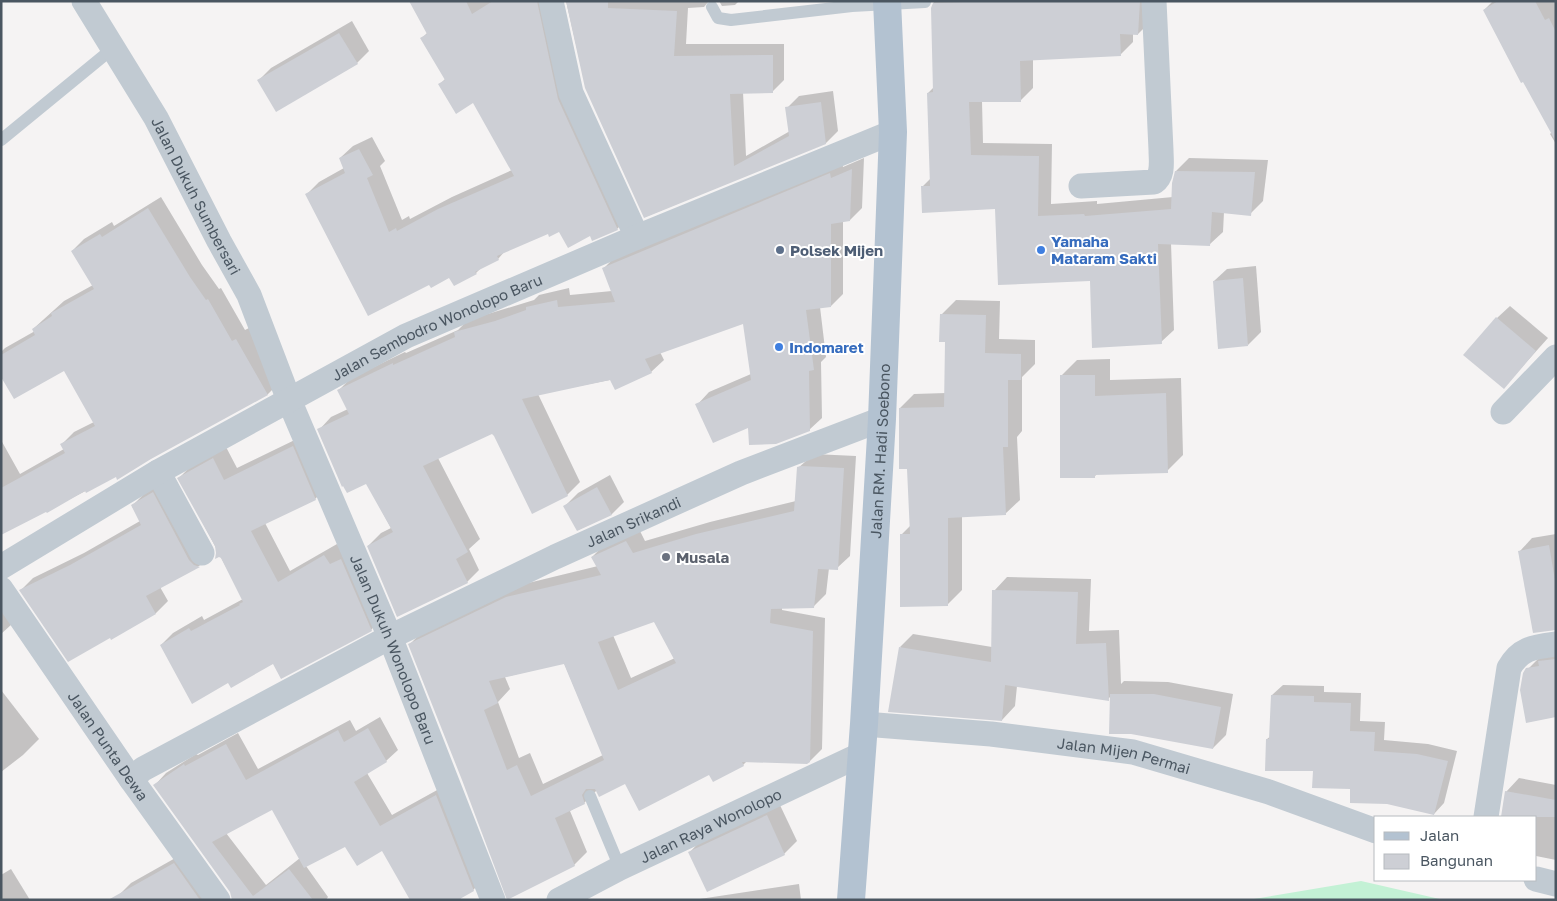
<svg xmlns="http://www.w3.org/2000/svg" width="1557" height="901" font-family="'Golos Text',sans-serif">
<style>
.green{fill:#c3f1d5}
.shadow{fill:#0003;fill-rule:evenodd}
.building{fill:#cdcfd5;fill-rule:evenodd}
.lines{fill:none;stroke-linecap:round;stroke-linejoin:round}
.lane{stroke:#c1cad2;stroke-width:12}
.street{stroke:#c1cad2;stroke-width:25}
.primary{stroke:#b3c2d1;stroke-width:28}
.service-dot{fill:#5c6f8a;stroke:#fff;stroke-width:2}
.shop-dot{fill:#3f7fe0;stroke:#fff;stroke-width:2}
.worship-dot{fill:#6b7280;stroke:#fff;stroke-width:2}
.labels{text-anchor:middle;dominant-baseline:central;stroke-width:4;stroke-linejoin:round;paint-order:stroke}
.street-label{font-size:15px;fill:#4a5661;stroke:#fff}
.shop-label{font-size:15px;font-weight:bold;fill:#366cbe;stroke:#fff;text-anchor:start}
.service-label{font-size:15px;font-weight:bold;fill:#4e5e75;stroke:#fff;text-anchor:start}
.worship-label{font-size:15px;font-weight:bold;fill:#5b616d;stroke:#fff;text-anchor:start}
</style>
<rect width="100%" height="100%" fill="#f5f3f3"/>
<polygon class="green" points="1361,881 1444,900 1248,900"/>
<g class="shadow">
<polygon points="413,1 550,1 570,86 630,216 617,229 591,234 560,230 548,232 505,251 498,259 483,266 476,273 450,276 306,195 319,182 344,168 340,158 353,146 372,137 385,161 380,166 402,220 409,216 410,219 452,197 512,170 473,101 440,84 446,78 422,38 428,32"/>
<polygon points="566,1 709,1 704,7 688,8 686,44 784,44 784,80 772,92 743,92 746,156 790,131 787,108 799,96 833,91 838,131 826,143 645,217 586,88"/>
<polygon points="719,1 739,1 735,5 722,6"/>
<polygon points="934,1 1151,1 1151,21 1138,34 1133,33 1133,42 1120,55 1033,59 1033,88 1020,101 982,101 983,143 1052,144 1051,204 1097,201 1097,204 1173,197 1176,171 1189,158 1268,160 1263,201 1250,214 1224,212 1223,232 1210,244 1171,243 1174,330 1161,342 1091,280 996,208 922,187 931,178 928,93 934,87 932,8"/>
<polygon points="1181,1 1227,1 1226,2"/>
<polygon points="1493,1 1556,2 1556,144 1550,134 1552,132 1484,10"/>
<polygon points="352,21 369,51 357,63 259,80 271,68"/>
<polygon points="864,158 862,208 850,220 843,221 843,294 831,306 820,307 826,357 821,362 822,418 809,430 750,426 697,405 709,392 751,374 744,322 660,352 664,360 651,372 538,394 580,482 567,495 492,433 438,458 480,539 469,549 479,570 467,582 368,546 381,533 391,528 366,482 319,430 331,417 348,409 339,390 351,378 405,352 406,353 458,330 468,320 534,300 539,295 569,288 570,295 612,291 604,268 616,256 842,162 843,167"/>
<polygon points="161,197 202,265 219,289 221,288 245,330 249,328 280,382 268,394 117,475 1,534 1,440 20,474 64,449 62,444 74,432 94,422 64,369 1,374 1,352 5,348 35,331 33,329 64,301 93,285 72,251 84,239 112,222 114,226"/>
<polygon points="1256,266 1261,332 1248,345 1214,281 1227,269"/>
<polygon points="956,300 1000,301 999,339 1035,340 1035,364 1022,377 1022,431 1017,437 1020,500 1005,514 962,516 962,590 948,604 902,534 911,525 909,468 900,408 914,394 946,393 946,341 941,315"/>
<polygon points="1510,306 1548,338 1504,387 1497,318"/>
<polygon points="1110,359 1110,380 1181,378 1183,455 1167,471 1098,473 1095,476 1061,376 1077,360"/>
<polygon points="305,435 328,486 315,499 265,523 290,571 337,544 383,617 371,630 274,663 229,682 161,645 173,633 202,616 204,620 243,599 179,478 191,466 226,447 237,468"/>
<path d="M814 454 856 456 850 556 837 568H829L826 594 813 607H782V610L825 618 822 749 810 761H747L743 765 709 773 626 783 597 790 584 803 570 811 587 852 574 865 410 644 422 632 520 585 598 566 592 557 605 544 639 529 645 541 710 522 796 501 798 468ZM654 621 675 658 631 678 613 635ZM564 663 603 755 543 784 530 753 519 758 498 702 510 689 505 677Z"/>
<polygon points="610,475 624,502 612,514 578,530 565,506 578,493"/>
<polygon points="166,480 211,554 199,566 160,587 168,601 156,613 111,638 21,590 33,578 84,553 140,521 132,506 145,493"/>
<polygon points="1556,534 1556,629 1520,551 1532,538"/>
<polygon points="1007,577 1091,579 1089,631 1119,630 1121,684 1124,681 1168,682 1233,694 1226,735 1213,748 1111,696 1108,699 1017,686 1015,706 1002,720 900,647 913,634 992,647 994,591"/>
<polygon points="1,594 22,615 1,634"/>
<polygon points="1556,648 1556,716 1526,671 1541,656"/>
<polygon points="1283,685 1324,686 1324,692 1361,693 1360,721 1385,722 1384,740 1428,744 1457,751 1444,803 1434,814 1351,788 1314,770 1267,739 1271,736 1272,695"/>
<polygon points="1,690 39,739 23,755 1,772"/>
<path d="M380 717 398 750 386 761 367 773 392 815 448 784 485 878 473 890 460 897 461 900H411L382 849 346 845 306 866 328 897 326 900H233L231 891 155 785 166 773 196 754 198 755 238 733 258 769 350 720 356 731ZM272 808 300 858 266 885 226 833Z"/>
<polygon points="1519,778 1556,785 1556,860 1536,856 1536,817 1502,817 1506,792"/>
<polygon points="779,803 797,841 784,854 690,852 702,839"/>
<polygon points="186,852 222,900 123,900 120,894 131,883"/>
<polygon points="11,869 30,900 1,900 1,875"/>
<polygon points="799,884 801,900 692,900 693,900"/>
</g>
<g class="building">
<polygon points="409,1 466,1 472,14 493,1 537,1 558,99 618,230 592,241 590,236 568,248 559,232 549,237 548,234 497,256 499,260 475,272 477,274 454,286 449,278 431,288 429,285 368,316 305,194 345,173 339,158 359,149 373,175 367,178 389,232 396,228 397,231 438,209 514,176 473,103 456,114 438,84 445,80 420,38 427,34"/>
<polygon points="566,1 608,1 608,8 677,11 674,56 773,55 773,93 730,94 734,166 789,136 785,107 821,102 826,144 644,218 585,88"/>
<polygon points="995,1 1140,1 1138,35 1120,34 1121,56 1020,61 1021,102 969,102 971,155 1039,156 1038,216 1084,214 1085,216 1171,209 1172,183 1175,171 1255,172 1251,216 1212,212 1210,246 1158,244 1162,344 1092,348 1090,281 998,285 995,209 922,213 921,186 930,186 927,93 933,92 931,8 933,3"/>
<polygon points="1498,1 1535,1 1545,20 1549,18 1556,32 1556,142 1523,82 1521,83 1483,10"/>
<polygon points="339,33 358,64 276,112 257,80"/>
<polygon points="852,169 850,221 831,224 831,307 806,310 814,370 809,371 810,431 776,444 749,445 748,428 713,443 695,404 751,380 743,324 645,359 652,373 615,390 610,380 522,399 568,496 532,514 494,436 492,434 423,466 468,552 456,559 468,583 397,617 367,546 393,532 366,484 347,493 343,486 342,487 317,429 349,414 337,390 393,363 393,365 455,337 454,332 495,321 526,310 526,307 557,300 558,307 615,302 602,268 830,173 831,178"/>
<polygon points="148,208 190,277 206,300 208,299 232,341 236,339 268,395 151,459 117,480 116,477 86,493 85,491 47,513 46,512 1,535 1,488 65,453 60,444 95,426 64,371 14,399 1,377 1,355 35,335 32,329 52,316 51,313 94,289 71,251 100,234 102,237"/>
<polygon points="1243,278 1248,346 1218,349 1213,281"/>
<polygon points="940,314 986,315 985,353 1021,354 1021,380 1008,380 1008,447 1003,447 1006,515 948,518 948,606 900,607 900,534 910,534 907,469 899,469 899,408 944,407 945,342 939,342"/>
<polygon points="1496,317 1536,351 1504,389 1463,355"/>
<polygon points="1060,375 1095,375 1095,396 1166,393 1168,473 1095,475 1095,478 1060,478"/>
<polygon points="293,446 316,500 251,531 278,582 324,555 330,564 341,559 372,631 281,679 273,664 231,688 228,683 192,704 160,645 189,628 191,631 240,605 239,604 243,602 221,558 219,557 215,559 216,553 215,546 177,478 213,458 224,480"/>
<path d="M801 466 844 468 838 570 818 569 814 608 771 609 770 623 813 631 810 762 807 764 742 762 744 766 713 782 709 775 639 811 625 784 599 797 595 789H586L582 795 585 804 555 818 575 866 507 900 462 780 408 644 506 597 601 575 591 557 626 541 633 553 696 534 794 511 797 467ZM654 622 676 663 618 690 598 642ZM564 664 604 760 531 796 517 765 507 770 484 710 498 703 489 681Z"/>
<polygon points="597,487 612,515 577,531 563,506"/>
<polygon points="153,492 189,560 194,565 200,567 146,596 156,614 111,640 110,638 68,662 19,590 70,565 141,525 131,505"/>
<polygon points="1549,545 1556,586 1556,630 1533,633 1518,551"/>
<polygon points="992,590 1078,592 1076,644 1106,643 1109,701 1005,685 1002,721 888,712 899,647 991,662"/>
<polygon points="1556,659 1556,717 1526,723 1520,690 1523,673 1526,668 1539,666 1538,661"/>
<polygon points="1110,694 1154,694 1221,707 1213,749 1131,734 1109,734"/>
<polygon points="1271,695 1314,696 1314,702 1351,703 1350,731 1375,732 1374,751 1417,754 1448,761 1434,815 1387,804 1350,803 1350,789 1312,788 1313,771 1265,771 1266,739 1269,739"/>
<polygon points="368,728 387,762 354,782 380,826 436,795 474,891 458,900 410,900 382,851 357,866 345,847 304,868 272,810 212,842 253,896 289,869 313,900 232,900 230,892 153,785 184,764 185,766 226,744 246,780 338,730 344,742"/>
<polygon points="1505,791 1556,800 1556,817 1501,817"/>
<polygon points="767,815 785,855 707,892 688,852"/>
<polygon points="174,863 200,900 108,900"/>
</g>
<g class="lines">
<g class="lane">
<polyline points="712,7 718,18 731,20 852,6 925,2"/>
<polyline points="1,140 112,49"/>
<polyline points="590,796 620,868"/>
</g>
<g class="street">
<path id="s1" d="M84 1 156 118 219 241 249 295 289 400 390 637 493 900"/>
<polyline points="551,1 571,93 637,237"/>
<path d="M1081 186 1154 182C1164 175 1161 161 1161 150L1154 1"/>
<polyline points="1503,412 1556,357"/>
<polyline points="158,472 202,553"/>
<path id="s2" d="M1 567 158 472 406 336 637 237 893 132"/>
<path id="s3" d="M1 589 131 779 218 900"/>
<path id="s4" d="M864 724 991 734 1133 752 1269 792 1376 831"/>
<path id="s5" d="M131 779 143 769 390 637 555 557 741 473 882 419"/>
<path d="M1486 817 1509 668C1520 648 1534 647 1556 644"/>
<polyline points="1536,879 1556,884"/>
<path id="s6" d="M559 900 620 868 862 754"/>
</g>
<path class="primary" id="s7" d="M851 900 864 724 882 419 893 132 887 1"/>
</g>
<circle class="service-dot" cx="780" cy="250" r="5"/>
<g class="shop-dot">
<circle cx="1041" cy="250" r="5"/>
<circle cx="779" cy="347" r="5"/>
</g>
<circle class="worship-dot" cx="666" cy="557" r="5"/>
<g class="labels">
<g class="street-label">
<text stroke="none"><textPath href="#s1" startOffset="225">Jalan Dukuh Sumbersari</textPath></text>
<text stroke="none"><textPath href="#s2" startOffset="498">Jalan Sembodro Wonolopo Baru</textPath></text>
<text stroke="none"><textPath href="#s7" startOffset="450">Jalan RM. Hadi Soebono</textPath></text>
<text stroke="none"><textPath href="#s5" startOffset="565">Jalan Srikandi</textPath></text>
<text stroke="none"><textPath href="#s1" startOffset="720">Jalan Dukuh Wonolopo Baru</textPath></text>
<text stroke="none"><textPath href="#s3" startOffset="190">Jalan Punta Dewa</textPath></text>
<text stroke="none"><textPath href="#s4" startOffset="262">Jalan Mijen Permai</textPath></text>
<text stroke="none"><textPath href="#s6" startOffset="169">Jalan Raya Wonolopo</textPath></text>
</g>
<g class="shop-label">
<text x="1051" y="241">Yamaha<tspan x="1051" dy="17">Mataram Sakti</tspan></text>
<text x="789" y="347">Indomaret</text>
</g>
<g class="service-label">
<text x="790" y="250">Polsek Mijen</text>
</g>
<g class="worship-label">
<text x="676" y="557">Musala</text>
</g>
</g>
<rect width="1557" height="901" fill="none" stroke="#4a5661" stroke-width="5"/>
<rect x="1374" y="816" width="162" height="65" fill="#ffffff" stroke="#b7bbc0"/>
<rect x="1384" y="832" width="25" height="8" fill="#b3c2d1" stroke="#b7bbc0"/>
<text x="1420" y="841" font-size="15" fill="#4a5661">Jalan</text>
<rect x="1384" y="854" width="25" height="15" fill="#cdcfd5" stroke="#b7bbc0"/>
<text x="1420" y="866" font-size="15" fill="#4a5661">Bangunan</text>
</svg>
